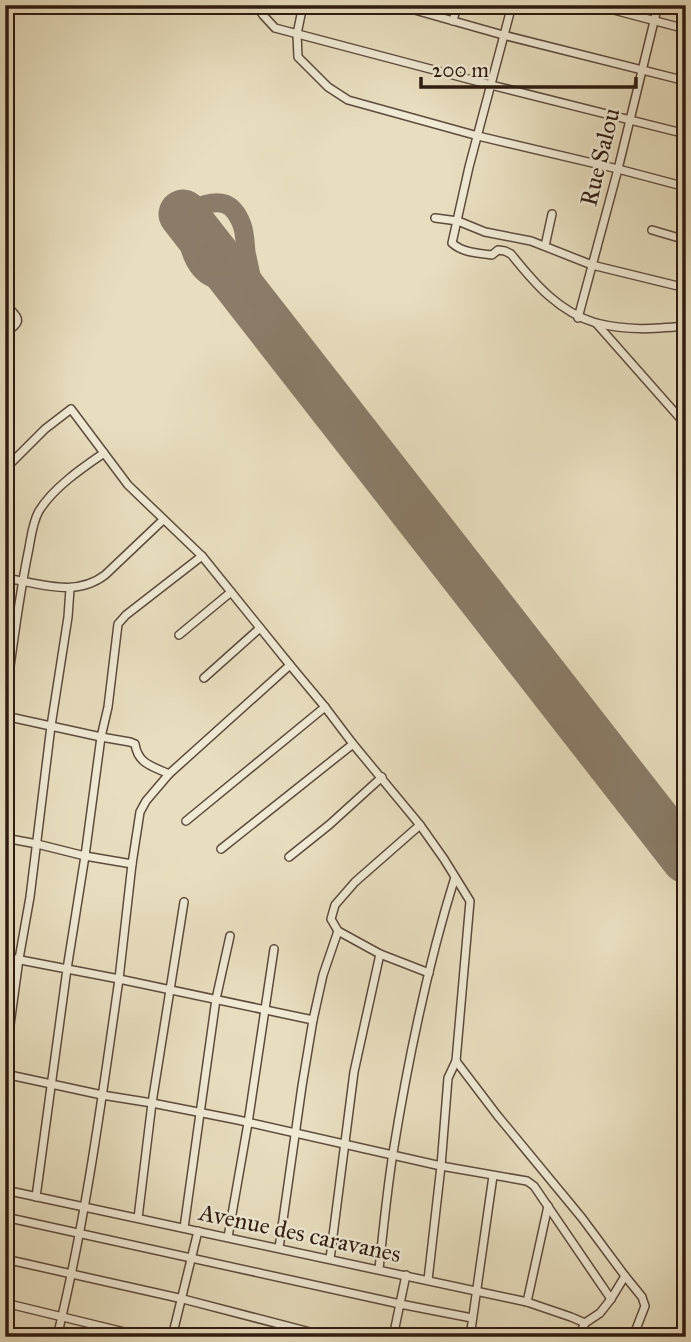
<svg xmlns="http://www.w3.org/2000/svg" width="691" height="1342" font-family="'IM FELL Great Primer',serif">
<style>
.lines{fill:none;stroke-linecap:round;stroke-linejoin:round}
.taxiway{stroke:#8a7c68;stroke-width:19}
.runway{stroke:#8a7c68;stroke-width:49}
.minor-casing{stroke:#5c4b3c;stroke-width:10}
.minor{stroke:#f0ead5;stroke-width:7}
.labels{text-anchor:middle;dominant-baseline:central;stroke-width:5;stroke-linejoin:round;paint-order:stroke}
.street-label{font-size:24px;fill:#2d1a10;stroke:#f0ead5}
</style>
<rect width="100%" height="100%" fill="#e8debf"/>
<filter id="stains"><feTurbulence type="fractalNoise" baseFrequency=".00286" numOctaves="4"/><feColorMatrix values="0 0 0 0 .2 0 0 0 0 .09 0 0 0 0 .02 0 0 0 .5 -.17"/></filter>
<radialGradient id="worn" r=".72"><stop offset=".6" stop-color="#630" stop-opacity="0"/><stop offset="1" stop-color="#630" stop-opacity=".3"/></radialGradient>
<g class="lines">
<path class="taxiway" d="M235 281C229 281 223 282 218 280 190 273 187 237 183 214 194 209 211 199 225 204 233 207 239 217 242 225 245 233 245 243 246 252 250 272 255 292 259 312"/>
<polyline class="runway" points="183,214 686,859"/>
<defs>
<g id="minor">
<polyline points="256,5 263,15 275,28 491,85 686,134"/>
<polyline points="303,5 297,34 298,57 328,87 348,100 478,136 618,169 686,187"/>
<polyline points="397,5 503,35 686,81"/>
<path d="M512 5 469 167 452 243C463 253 478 253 492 255L498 250 505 251 511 254C535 284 559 312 596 323L686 425"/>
<polyline points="595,5 686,29"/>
<polyline points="453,21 457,5"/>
<polyline points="435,218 458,221 485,232 531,241 592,265 686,288"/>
<polyline points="652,230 686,240"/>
<polyline points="545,246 552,214"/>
<path d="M5 303C18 319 25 320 5 333"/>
<polyline points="578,318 618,169 658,5"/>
<path d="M596 323C629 331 652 329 686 326"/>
<polyline points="5,469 45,429 71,409 128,485 202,556 126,615 118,624 108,707 101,737 85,856 37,844 5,838"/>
<polyline points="202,556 290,665"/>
<path d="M5 578C39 583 75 598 105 575L163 520"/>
<polyline points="179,635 231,592"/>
<polyline points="204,678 260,628"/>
<path d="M5 703C12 653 18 602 28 553 31 539 32 523 39 511 53 488 82 468 104 453"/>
<path d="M5 716 101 737 130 742 135 744C138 764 152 766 169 774"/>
<polyline points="186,821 325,707"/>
<polyline points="420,825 355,882 335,905 331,919 338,931 380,954 429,973"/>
<polyline points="221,849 353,744"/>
<polyline points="289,857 329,825 382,777"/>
<polyline points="132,864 140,812 146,801 169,774 290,665 325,707 353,744 420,825 444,859 470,901 456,1061 497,1115 582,1218 625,1276 642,1297 645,1306 633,1337"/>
<polyline points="5,957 119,979 132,864 85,856 67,969 36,1197"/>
<polyline points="5,1061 19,959 30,897 51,726 68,617 70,589"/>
<polyline points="5,1074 102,1095 152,1103 238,1120 441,1166 527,1181 534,1186 611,1299"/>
<polyline points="5,1190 527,1302 571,1317 585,1323"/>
<polyline points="5,1217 400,1304 472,1318"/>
<polyline points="138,1218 152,1103 184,902"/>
<polyline points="184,1228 216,999 230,936"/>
<polyline points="228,1237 248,1123 274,949"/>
<polyline points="279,1248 302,1086 313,1020 323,975 338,931"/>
<polyline points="5,1259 183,1299 329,1337"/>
<polyline points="330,1259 354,1072 380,954"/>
<path d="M379 1269C383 1231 387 1191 393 1153 408 1060 427 967 455 877"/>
<polyline points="428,1280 441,1166 448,1078 456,1061"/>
<polyline points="527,1302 548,1206"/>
<polyline points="5,1303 145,1337"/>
<path d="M57 1337C86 1219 102 1098 119 979L313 1020"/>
<polyline points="172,1337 198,1231"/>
<polyline points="393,1337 406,1275"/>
<polyline points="470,1337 493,1176"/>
<polyline points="578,1337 585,1323 600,1313 611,1299 625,1276"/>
</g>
</defs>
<use href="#minor" class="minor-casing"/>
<use href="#minor" class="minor"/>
</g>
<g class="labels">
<g class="street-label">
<text transform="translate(600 157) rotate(-76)">Rue Salou</text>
<text transform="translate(300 1233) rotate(12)">Avenue des caravanes</text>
</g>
</g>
<rect width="691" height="1342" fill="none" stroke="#e8debf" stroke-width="28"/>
<rect x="7" y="7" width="677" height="1328" fill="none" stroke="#2d1a10" stroke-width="3.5"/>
<rect x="14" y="14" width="663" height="1314" fill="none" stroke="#2d1a10" stroke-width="2"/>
<path d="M421 77v10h215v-10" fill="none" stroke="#2d1a10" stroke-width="3.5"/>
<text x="432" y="77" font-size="21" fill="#2d1a10" stroke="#f0ead5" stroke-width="5" paint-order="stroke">200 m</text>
<rect width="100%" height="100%" filter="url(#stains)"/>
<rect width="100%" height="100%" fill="url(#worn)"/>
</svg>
